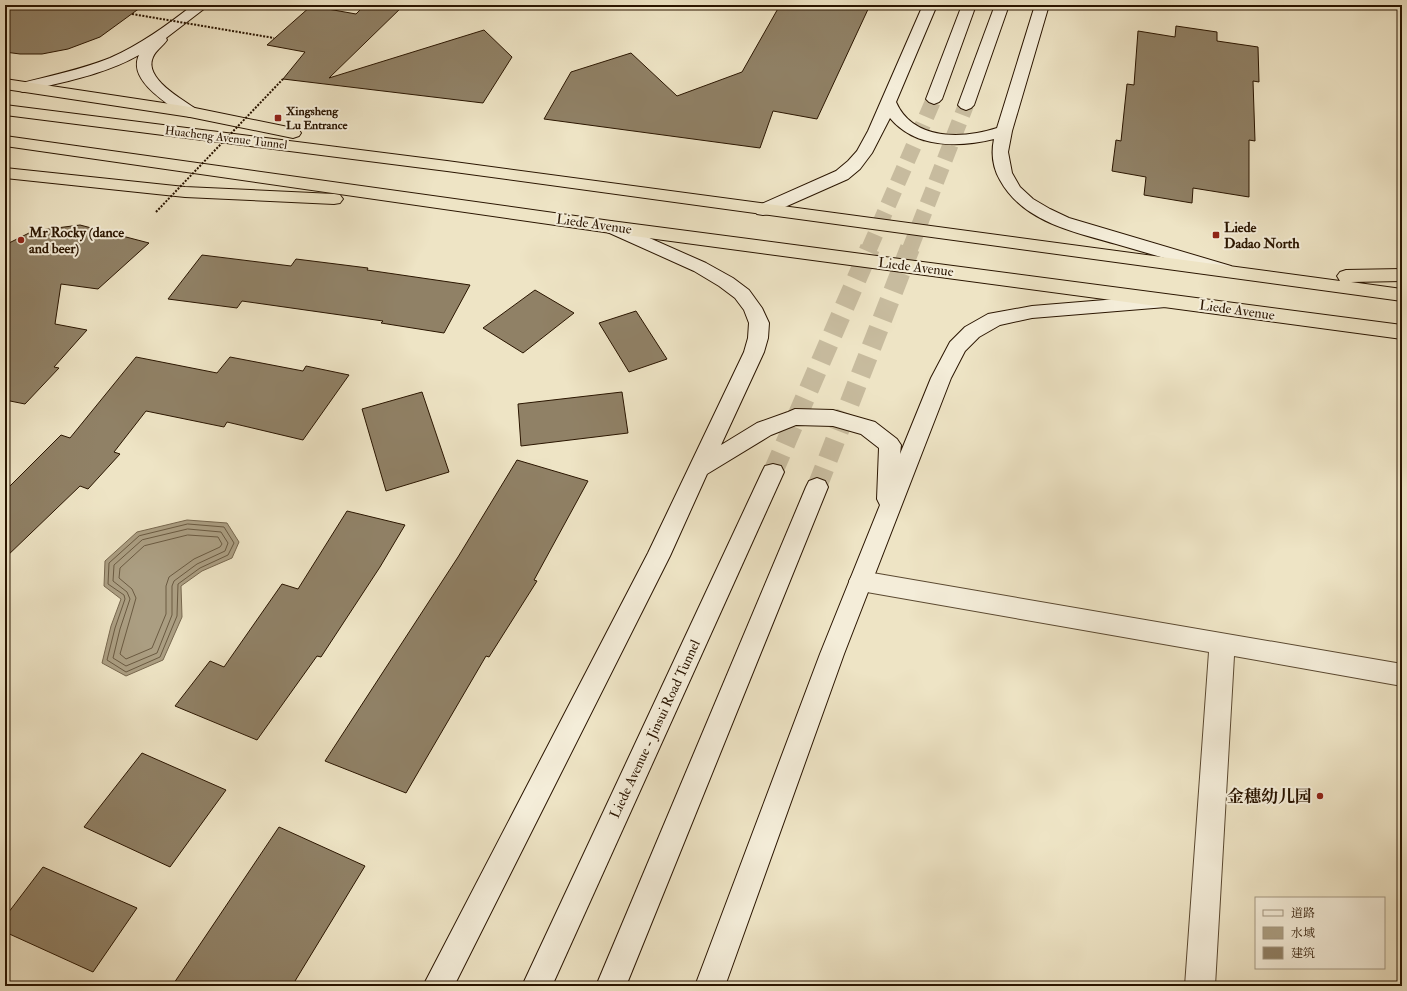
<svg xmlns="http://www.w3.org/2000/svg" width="1407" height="991" font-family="'IM FELL Double Pica','Noto Serif SC',serif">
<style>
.water{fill:#ab9e82;stroke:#77674e}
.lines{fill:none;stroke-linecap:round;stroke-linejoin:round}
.shore{stroke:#6a5a41;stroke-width:1}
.building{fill:#908166;stroke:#2a1500}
.secondary-tunnel-far1{stroke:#c7bb9e;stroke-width:16;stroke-dasharray:16 8;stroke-linecap:butt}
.secondary-tunnel{stroke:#c7bb9e;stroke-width:20;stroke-dasharray:20 10;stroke-linecap:butt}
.street-casing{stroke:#5b4931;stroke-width:2}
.secondary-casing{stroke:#2a1500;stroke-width:2}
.highway-casing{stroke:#2a1500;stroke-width:2}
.street{fill:#f4edd9;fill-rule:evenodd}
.secondary{fill:#f4edd9;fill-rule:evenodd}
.highway{fill:#eee4c5;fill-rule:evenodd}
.path-bridge{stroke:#2a1500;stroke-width:2;stroke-dasharray:2 1.5;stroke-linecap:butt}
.poi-dot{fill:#8f2418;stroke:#f4edd9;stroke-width:1.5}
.labels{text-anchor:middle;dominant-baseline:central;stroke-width:4;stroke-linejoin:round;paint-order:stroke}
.far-poi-label{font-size:12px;font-weight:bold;fill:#2a1500;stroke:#f4edd9;text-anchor:start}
.far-street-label{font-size:12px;fill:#2a1500;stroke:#f4edd9}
.street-label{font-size:14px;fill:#2a1500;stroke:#f4edd9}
.poi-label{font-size:14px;font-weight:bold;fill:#2a1500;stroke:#f4edd9;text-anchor:start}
.near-poi-label{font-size:17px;font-weight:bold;fill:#2a1500;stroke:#f4edd9;text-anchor:end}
</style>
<rect width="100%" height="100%" fill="#eee4c5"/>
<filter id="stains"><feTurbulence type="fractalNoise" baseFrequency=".005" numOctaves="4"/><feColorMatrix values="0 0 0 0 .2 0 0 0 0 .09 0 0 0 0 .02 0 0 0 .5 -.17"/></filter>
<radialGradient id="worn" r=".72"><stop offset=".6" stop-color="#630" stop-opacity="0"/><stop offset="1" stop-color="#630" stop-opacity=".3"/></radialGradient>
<polygon class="water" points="187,520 227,523 239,542 232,558 202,571 181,586 182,617 163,660 126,676 102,663 111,626 121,599 104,586 105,561 137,532"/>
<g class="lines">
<g class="shore">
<polygon points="188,524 224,527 234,543 228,555 200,568 178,584 177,616 160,657 126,672 107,660 115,628 125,599 124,595 108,584 109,563 139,536"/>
<polygon points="188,529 221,532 228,543 225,551 197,564 174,581 172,586 172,615 157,653 126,666 113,658 120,629 130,599 127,592 113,581 114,565 142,540"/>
<polygon points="188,535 218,537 222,544 220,547 194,559 169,577 166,586 166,614 152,648 126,659 120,654 136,598 132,589 119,578 120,568 144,546"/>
</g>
</g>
<g class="building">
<polygon points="5,5 144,5 100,37 68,49 42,54 20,54 5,52"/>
<polygon points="365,5 404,5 329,78 484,30 512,57 483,103 283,79 305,52 267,45 311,6 356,14"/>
<polygon points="780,5 870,5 817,119 773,111 760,148 544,119 571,72 631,53 677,96 742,72"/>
<polygon points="1176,26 1217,32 1217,41 1258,47 1259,82 1253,81 1255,141 1249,140 1249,197 1193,188 1192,203 1144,195 1146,177 1112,171 1116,140 1121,141 1127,84 1134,85 1138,31 1175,37"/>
<polygon points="80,225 149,243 98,289 61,284 55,324 87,330 54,367 59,368 25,404 5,400 5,245 33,231"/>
<polygon points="202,255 291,266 296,259 368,268 367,270 470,285 444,333 381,323 383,321 242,301 237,308 168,299"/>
<polygon points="535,290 574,313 523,353 483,328"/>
<polygon points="636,311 667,359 629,372 599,323"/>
<polygon points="136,357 217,373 230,357 303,371 306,366 349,375 303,440 227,422 224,427 146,411 114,452 120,454 88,489 80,486 5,558 5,491 61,435 70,438"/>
<polygon points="422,392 449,472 386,491 362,409"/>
<polygon points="622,392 628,433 521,446 518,404"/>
<polygon points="517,460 588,481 534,580 537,581 489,657 486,656 406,793 325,761 458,557"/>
<polygon points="347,511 405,525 380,567 321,657 317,656 257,740 175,706 210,661 224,667 282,584 298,589"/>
<polygon points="142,753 226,790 170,867 84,827"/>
<polygon points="279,827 365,866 292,986 172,986"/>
<polygon points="43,867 137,908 93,972 5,932 5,917"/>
</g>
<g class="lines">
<g class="secondary-tunnel-far1">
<polyline points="869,249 934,99"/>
<polyline points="910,249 966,105"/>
</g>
<g class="secondary-tunnel">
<polyline points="773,472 870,248"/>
<polyline points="817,487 910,248"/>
</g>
<defs>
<polygon id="street" points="861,571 1402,664 1402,686 1234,656 1215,986 1185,986 1209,652 861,591 853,588 849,581 853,574"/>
<g id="secondary">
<path d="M193 5H209L166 38 167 40C163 46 156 50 153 57 143 78 182 99 196 109L198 112 196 115 190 117 184 115C168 104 127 80 139 55 104 75 62 82 23 92L18 90 15 87 18 84C49 76 80 70 110 58 140 45 167 25 193 5Z"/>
<path d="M923 5H937L896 102C913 141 963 139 997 128L1035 5H1049L1012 131 1008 152 1012 173 1020 187 1033 199 1050 209 1069 218 1231 266 1234 270 1231 274 1225 276 1205 270C1178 262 1151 254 1123 246 1079 233 1024 224 1000 180 993 168 991 153 994 139 958 148 915 148 890 118L872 153 860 169 848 179 769 214 763 215 757 214 754 210 757 206 836 171 848 161 857 151 868 131Z"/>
<polygon points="962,5 976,5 942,99 939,102 934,104 929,102 926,99"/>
<polygon points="995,5 1009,5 974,105 971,108 966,110 961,108 958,105"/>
<polygon points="611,221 706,263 733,278 749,290 762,308 769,323 768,338 764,352 721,445 757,423 788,412 795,409 833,410 875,422 897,439 901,445 900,454 931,378 950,342 965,327 988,314 1032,306 1166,295 1173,297 1175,301 1173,305 1166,307 1032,318 1000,325 979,337 965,351 951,378 844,654 725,986 695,986 820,654 880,505 877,499 879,448 861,434 833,426 796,425 771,435 707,474 670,556 454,986 423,986 648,553 744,352 748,338 749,323 744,310 735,298 719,286 694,271 605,231 602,227 605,223"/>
<polygon points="773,464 781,466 784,472 552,986 522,986 762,472 765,466"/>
<polygon points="817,478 825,481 828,487 626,986 596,986 806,487 809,481"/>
</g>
<g id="highway">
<polygon points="5,79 190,107 293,128 299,130 301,133 299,136 293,138 190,117 5,89"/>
<polygon points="5,105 447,161 1340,281 1337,276 1340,272 1346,270 1402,269 1402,281 1351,282 1402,289 1402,301 447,171 5,115"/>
<polygon points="5,136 611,221 1402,325 1402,339 611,233 5,146"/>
<polygon points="5,168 185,187 334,194 340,195 343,199 340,203 334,204 185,197 5,178"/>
</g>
</defs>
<use href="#street" class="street-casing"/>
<use href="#secondary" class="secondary-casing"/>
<use href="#highway" class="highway-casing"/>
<use href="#street" class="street"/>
<use href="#secondary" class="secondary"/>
<use href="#highway" class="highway"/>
<g class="path-bridge">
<polyline points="132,14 274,38"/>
<polyline points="156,212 283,79"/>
</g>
</g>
<g class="poi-dot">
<rect x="274" y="114" width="8" height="8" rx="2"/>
<rect x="1212" y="231" width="8" height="8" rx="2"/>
<circle cx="21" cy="240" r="4"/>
<circle cx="1320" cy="796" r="4"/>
</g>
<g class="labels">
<g class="far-poi-label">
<text x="286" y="111">Xingsheng<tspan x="286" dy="14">Lu Entrance</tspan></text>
</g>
<g class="far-street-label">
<text transform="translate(226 138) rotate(7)">Huacheng Avenue Tunnel</text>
</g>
<g class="street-label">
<text transform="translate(594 224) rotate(8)">Liede Avenue</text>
<text transform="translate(916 267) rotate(7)">Liede Avenue</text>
<text transform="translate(1237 310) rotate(8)">Liede Avenue</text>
<text transform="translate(655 729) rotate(-65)">Liede Avenue - Jinsui Road Tunnel</text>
</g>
<g class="poi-label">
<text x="1224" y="227">Liede<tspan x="1224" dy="16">Dadao North</tspan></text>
<text x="29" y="232">Mr Rocky (dance<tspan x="29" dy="16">and beer)</tspan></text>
</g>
<g class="near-poi-label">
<text x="1312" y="796">金穗幼儿园</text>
</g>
</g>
<rect width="1407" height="991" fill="none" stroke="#eee4c5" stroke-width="20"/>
<rect x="6" y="6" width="1395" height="979" fill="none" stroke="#2a1500" stroke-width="2"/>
<rect x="10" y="10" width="1387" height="971" fill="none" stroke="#2a1500"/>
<rect x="1255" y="897" width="130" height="72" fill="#f4edd9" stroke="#a39782"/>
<rect x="1263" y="910" width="20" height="6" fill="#f4edd9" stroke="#a39782"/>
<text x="1291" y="917" font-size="12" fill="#2a1500">道路</text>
<rect x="1263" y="927" width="20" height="12" fill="#ab9e82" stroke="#a39782"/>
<text x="1291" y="937" font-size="12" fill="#2a1500">水域</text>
<rect x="1263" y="947" width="20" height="12" fill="#908166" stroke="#a39782"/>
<text x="1291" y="957" font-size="12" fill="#2a1500">建筑</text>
<rect width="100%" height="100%" filter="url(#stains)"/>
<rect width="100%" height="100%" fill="url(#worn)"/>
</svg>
